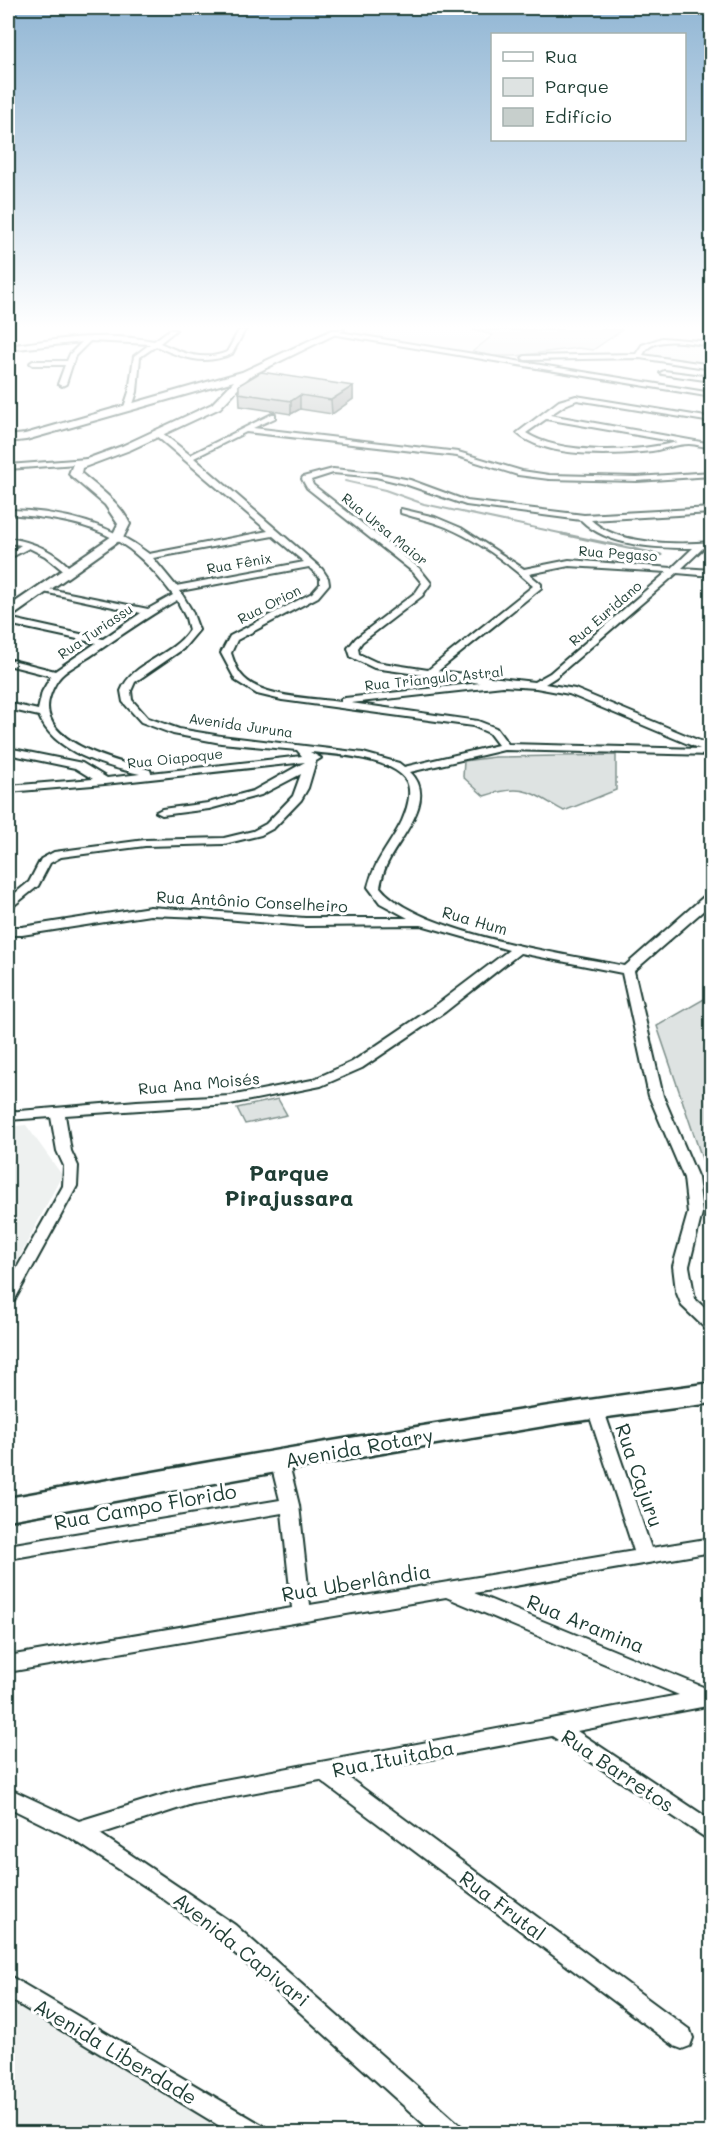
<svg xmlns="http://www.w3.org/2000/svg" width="719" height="2141" font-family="Mali,sans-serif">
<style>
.built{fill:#eef1f0}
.green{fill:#dee3e2;stroke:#7e908b;stroke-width:1.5}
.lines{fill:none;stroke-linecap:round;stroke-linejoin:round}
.stream-far1{stroke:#758883;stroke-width:2}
.stream{stroke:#758883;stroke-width:3}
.street-casing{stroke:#1f3d34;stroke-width:4}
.secondary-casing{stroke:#1f3d34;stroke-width:4}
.primary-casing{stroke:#1f3d34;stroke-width:5}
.street{fill:#fff;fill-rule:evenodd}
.secondary{fill:#fff;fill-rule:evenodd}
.primary{fill:#fff;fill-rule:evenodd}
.wall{fill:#abb2af;stroke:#1f3d34;stroke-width:1.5}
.shaded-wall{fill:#8b918f;stroke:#1f3d34;stroke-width:1.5}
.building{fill:#c7cfcc;stroke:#1f3d34;stroke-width:1.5}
.labels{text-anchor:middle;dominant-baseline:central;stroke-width:6;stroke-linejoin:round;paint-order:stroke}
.far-street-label{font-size:14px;fill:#1f3d34;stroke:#fff}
.street-label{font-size:16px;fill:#1f3d34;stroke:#fff}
.near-street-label{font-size:20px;fill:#1f3d34;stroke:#fff}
.district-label{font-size:22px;font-weight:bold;fill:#1f3d34;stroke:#fff}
</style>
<rect width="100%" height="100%" fill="#fff"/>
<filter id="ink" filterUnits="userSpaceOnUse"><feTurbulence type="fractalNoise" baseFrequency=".0167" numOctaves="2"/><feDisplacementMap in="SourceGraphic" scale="12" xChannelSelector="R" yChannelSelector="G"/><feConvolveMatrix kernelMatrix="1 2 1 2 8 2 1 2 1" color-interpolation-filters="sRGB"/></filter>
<g filter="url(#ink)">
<g class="built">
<polygon points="344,330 464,330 486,336 484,341 470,352 339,332"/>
<polygon points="666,343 711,346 711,364 654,358 648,355 646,352 655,346"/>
<polygon points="26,1125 62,1175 8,1279 8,1127"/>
<polygon points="8,2001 226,2130 233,2133 8,2133"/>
</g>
<g class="green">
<polygon points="473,330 622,330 593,350 578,348 516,356 494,356 472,352 493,335"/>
<path d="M616 755V790L564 811C530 792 524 783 484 796L463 777 464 761 495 757Z"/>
<polygon points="711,995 711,1185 657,1026"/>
<polygon points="278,1099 287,1115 245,1124 237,1108"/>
</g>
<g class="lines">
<polyline class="stream-far1" points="345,481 385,490 424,504 569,535"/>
<polyline class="stream" points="562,534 661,555"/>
<defs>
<g id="street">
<path d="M169 330H176L160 343C182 353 203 362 227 352L239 330H245L232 354C205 366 181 358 156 346L140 357 137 392 132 407 128 409 124 407 129 392 134 356 150 344 90 341 75 356 66 384 62 386 58 384 65 365H33L30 363 33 361H67L70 354 82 342 8 350V346C56 339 106 332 154 341Z"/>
<polygon points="333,331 712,393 712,397 331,334"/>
<path d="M662 338 712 342V346C693 344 652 333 643 355L712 365V369L640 358 525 360 522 358 525 356 636 354 642 345Z"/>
<polygon points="664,371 712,377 712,381 662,374 660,373"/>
<path d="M576 396 712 418V422L577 400 565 405 550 415 712 444V448C704 447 696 444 689 444 677 444 664 449 652 451 616 455 546 459 517 433L559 401ZM546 419 677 442C637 452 561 456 526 433Z"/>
<path d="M272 414H275V418L253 428 458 452 522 471 549 475 637 477 712 472V476L637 481 549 479 518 475 457 456 246 432 194 458 322 569 328 578 329 584 318 597 237 640 231 653C234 662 237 671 244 678 264 698 314 698 341 702V699L345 698 480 683 374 668 351 657 348 648 356 638 416 592 422 583 413 572 307 488 302 479 303 477 333 469 376 473 410 480 467 501 584 515 712 508V513L591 520C616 545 678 545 712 542V548H703L682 568 712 570V576L677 573 556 677 545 684 575 689 712 746V755L504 750 410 772C438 798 401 836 389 860 384 869 382 877 380 887 416 933 567 955 625 966L708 893H712V903L634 971 663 1096 698 1178 702 1213 689 1266 695 1299 712 1315V1330L706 1329 682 1306 676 1291 673 1266 688 1213 684 1178 649 1096 622 973 520 953 445 1012 362 1068 321 1086 230 1104 65 1115 71 1151 78 1166 77 1186 14 1301 8 1302V1284L63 1186 64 1166 57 1151 51 1117 8 1120V1112L137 1101 230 1096 312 1080 352 1062 435 1006 509 950 421 925 305 926 202 917 150 915 22 935H8V927H22L150 907 305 918H408L380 903 368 887C374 861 391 844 402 821 407 810 413 791 406 780 392 758 335 754 310 752L321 758 316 761 308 788 301 800 274 828 261 835 224 844 145 846 61 857 50 863 38 886 12 907H8V899L29 882 41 859 54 852 145 840 224 838 253 831 266 824 293 796 301 774 261 795 209 809 162 815 156 812 162 809 208 803 253 791 305 762 105 784 8 792V786L93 779 75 768 8 754V748L82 763 107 778 140 774C105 766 54 753 39 716L8 709V703L38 710 42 692 51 676 8 665V659L55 671 96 643 8 624V618L103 639 141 613 39 591V587L148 609 173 595C125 530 86 521 8 514V510C58 511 108 522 149 554L268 531 154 434 161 432 190 455ZM333 473 376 477 405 484 466 505 581 520C608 547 656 548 693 548L672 568 569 560 524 569 461 528 435 517 401 509V513C416 518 432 521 446 527 477 540 508 563 533 586L428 670 376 662 359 654 358 648 362 642 422 596 431 583 419 568 313 485 311 480ZM273 536 304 562 176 586 153 558ZM569 566 667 572 550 673 534 682 438 671 541 588V584L529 574ZM309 567 320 578V584L312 593 230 636 221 653 236 681 257 694 282 700 473 726 489 733 498 745 404 767 399 763 363 753 221 736 179 729 148 718 132 700 131 691 135 682 183 649 199 630 192 611 180 591ZM177 600 186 618 189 630C172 657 133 661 121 691L123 702 141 722 173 734 221 743 297 750 302 756 151 773 150 770C119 762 34 742 50 696 52 690 56 681 61 676 69 668 82 662 92 655 120 636 147 617 177 600ZM503 686 536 688 569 694 700 749 508 744 496 728 478 721 351 703Z"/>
<polygon points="87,459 90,459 90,463 8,469 8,465"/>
<path d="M8 538C34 542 55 551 73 571L66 573 45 556 29 548 8 559V554L21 545 8 543Z"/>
<polygon points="595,1402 601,1404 603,1408 651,1548 712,1538 712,1552 474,1593 708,1689 712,1689 712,1705 577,1731 712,1821 712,1842 552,1736 345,1775 690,2030 693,2038 690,2046 682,2049 674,2046 320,1780 192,1804 100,1834 235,1925 461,2126 464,2134 435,2134 219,1939 151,1890 71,1838 8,1807 8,1788 79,1821 192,1786 679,1695 446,1597 8,1672 8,1656 292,1608 282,1513 8,1559 8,1545 280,1500 270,1460 273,1455 279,1453 285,1455 288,1460 299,1505 310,1605 634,1551 587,1408 589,1404"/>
<polygon points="8,1975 264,2126 267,2134 233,2134 8,1998"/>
</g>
<path id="secondary" d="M332 330H344L250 376 220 408 130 450 82 468 81 473C99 489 119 501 130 524L123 538 13 616 8 617V607L112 536 118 524 105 505 71 476 69 474 73 464 122 446 212 404 234 381 26 440 8 442V436L25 434 242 372Z"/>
<path id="primary" d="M712 1383V1403L562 1423 394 1451 8 1520V1498C242 1456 476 1414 712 1383Z"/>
</defs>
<use href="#street" class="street-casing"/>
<use href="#secondary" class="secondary-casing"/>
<use href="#primary" class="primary-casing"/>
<use href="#street" class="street"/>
<use href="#secondary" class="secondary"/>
<use href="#primary" class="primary"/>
</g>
<polygon class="wall" points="239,385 353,386 353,399 332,414 300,409 291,414 240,406"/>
<g class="shaded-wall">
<polygon points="353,386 353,399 332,414 331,400"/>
<polygon points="300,395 300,409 291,414 291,401"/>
</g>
<polygon class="building" points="261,372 353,386 331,400 300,395 291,401 239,393 239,385"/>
</g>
<linearGradient id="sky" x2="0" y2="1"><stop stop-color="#91b6d4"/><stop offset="0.52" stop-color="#fff"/><stop offset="1" stop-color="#fff" stop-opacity="0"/></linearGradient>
<rect width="719" height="629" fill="url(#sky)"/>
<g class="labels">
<g class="far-street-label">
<text transform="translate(385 529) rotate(39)">Rua Ursa Maior</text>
<text transform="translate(618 553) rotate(4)">Rua Pegaso</text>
<text transform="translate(239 563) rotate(-10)">Rua Fênix</text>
<text transform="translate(269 604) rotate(-27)">Rua Orion</text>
<text transform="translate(605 613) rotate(-41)">Rua Euridano</text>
<text transform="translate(95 631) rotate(-34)">Rua Turiassu</text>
<text transform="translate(434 678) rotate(-6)">Rua Triangulo Astral</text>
<text transform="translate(241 725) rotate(8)">Avenida Juruna</text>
<text transform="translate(175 758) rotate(-6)">Rua Oiapoque</text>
</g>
<g class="street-label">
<text transform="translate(252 901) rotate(3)">Rua Antônio Conselheiro</text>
<text transform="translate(475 920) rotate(16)">Rua Hum</text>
<text transform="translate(199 1083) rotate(-5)">Rua Ana Moisés</text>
</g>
<g class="near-street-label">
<text transform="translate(359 1447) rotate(-10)">Avenida Rotary</text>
<text transform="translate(640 1475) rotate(71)">Rua Cajuru</text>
<text transform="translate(145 1506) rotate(-10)">Rua Campo Florido</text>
<text transform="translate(356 1582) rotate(-9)">Rua Uberlândia</text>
<text transform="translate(586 1623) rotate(22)">Rua Aramina</text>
<text transform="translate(393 1758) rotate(-11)">Rua Ituitaba</text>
<text transform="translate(618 1770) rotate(34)">Rua Barretos</text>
<text transform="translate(503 1905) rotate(37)">Rua Frutal</text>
<text transform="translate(242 1949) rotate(39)">Avenida Capivari</text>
<text transform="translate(116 2051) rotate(31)">Avenida Liberdade</text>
</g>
<g class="district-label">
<text x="289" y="1172">Parque<tspan x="289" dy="25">Pirajussara</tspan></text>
</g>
</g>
<rect width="719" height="2141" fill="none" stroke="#fff" stroke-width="30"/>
<rect x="15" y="15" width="689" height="2111" fill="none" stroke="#1f3d34" stroke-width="2" filter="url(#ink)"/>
<rect x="491" y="33" width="195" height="108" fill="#ffffff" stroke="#a5b1ae" stroke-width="1.5"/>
<rect x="503" y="52" width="30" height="9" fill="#ffffff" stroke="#a5b1ae" stroke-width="1.5"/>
<text x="545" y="63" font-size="18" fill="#1f3d34">Rua</text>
<rect x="503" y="78" width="30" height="18" fill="#dee3e2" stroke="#a5b1ae" stroke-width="1.5"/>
<text x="545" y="93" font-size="18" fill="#1f3d34">Parque</text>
<rect x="503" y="108" width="30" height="18" fill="#c7cfcc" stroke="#a5b1ae" stroke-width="1.5"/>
<text x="545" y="123" font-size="18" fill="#1f3d34">Edifício</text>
</svg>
